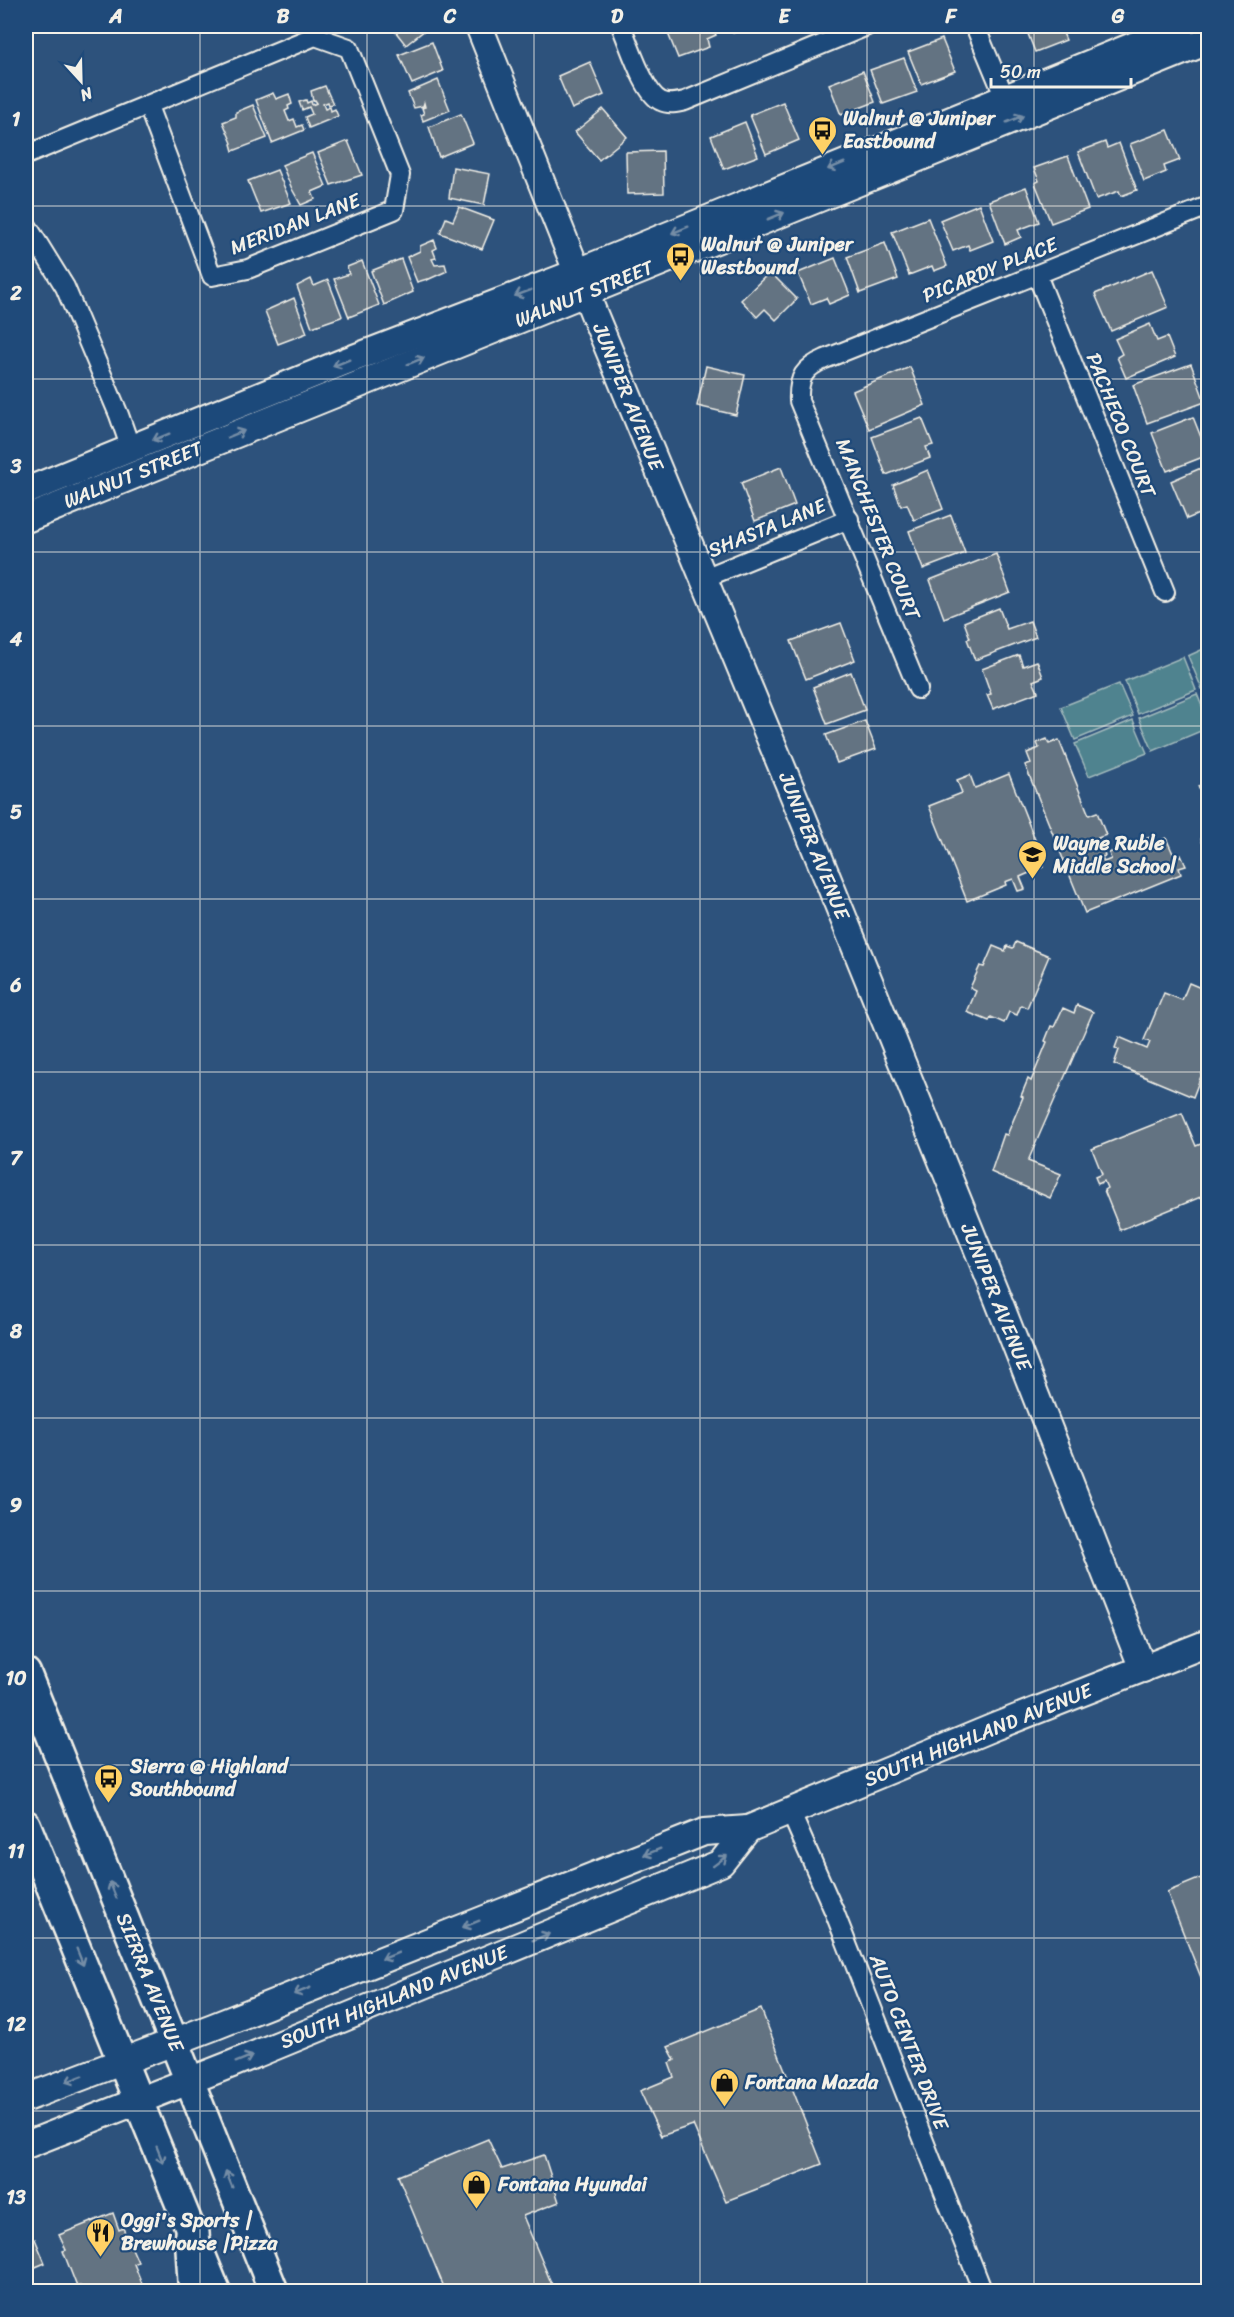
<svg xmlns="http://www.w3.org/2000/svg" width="1234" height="2317" font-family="Sriracha,sans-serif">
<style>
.park{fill:#50838f;stroke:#a2babc;stroke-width:1.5}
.building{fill:#637382;stroke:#f4f1e8;stroke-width:1.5}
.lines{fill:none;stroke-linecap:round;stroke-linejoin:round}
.street-casing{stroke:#f4f1e8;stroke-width:22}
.secondary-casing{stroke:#f4f1e8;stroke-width:30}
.primary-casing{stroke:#f4f1e8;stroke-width:33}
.highway-casing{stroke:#f4f1e8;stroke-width:38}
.street{stroke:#1f4a7a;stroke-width:18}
.secondary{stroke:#1f4a7a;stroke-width:26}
.primary{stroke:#1f4a7a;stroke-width:28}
.highway{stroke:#1f4a7a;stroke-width:33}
.oneway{stroke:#748da6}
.grid{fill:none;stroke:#f4f1e8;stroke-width:1.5;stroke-opacity:0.55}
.labels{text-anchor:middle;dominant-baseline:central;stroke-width:4.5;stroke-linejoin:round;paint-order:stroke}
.poi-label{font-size:20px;font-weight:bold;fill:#f4f1e8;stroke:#1f4a7a;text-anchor:start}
.street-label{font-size:20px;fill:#f4f1e8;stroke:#1f4a7a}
.neatline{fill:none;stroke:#f4f1e8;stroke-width:2}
.grid-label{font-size:20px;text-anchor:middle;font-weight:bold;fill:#f4f1e8}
</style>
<rect width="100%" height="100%" fill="#2d527c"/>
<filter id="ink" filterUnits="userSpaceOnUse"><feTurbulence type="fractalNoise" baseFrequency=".0167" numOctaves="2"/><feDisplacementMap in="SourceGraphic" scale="12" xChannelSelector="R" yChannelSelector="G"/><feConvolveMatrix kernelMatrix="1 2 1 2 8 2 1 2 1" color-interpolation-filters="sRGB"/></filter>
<g filter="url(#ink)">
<g class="park">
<polygon points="1208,647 1208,686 1202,689 1188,656"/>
<polygon points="1183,657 1196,690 1138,714 1125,681"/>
<polygon points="1119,684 1133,716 1075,740 1061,707"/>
<polygon points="1197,694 1208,721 1208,728 1153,751 1139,718"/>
<polygon points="1133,720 1147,753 1089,776 1075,744"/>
</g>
<g class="building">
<polygon points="391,26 430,26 406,45"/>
<polygon points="665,26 712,26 716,35 707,39 709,47 678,58"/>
<polygon points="730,26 752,26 733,33"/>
<polygon points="1025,26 1060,26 1066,40 1035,52"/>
<polygon points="942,39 955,71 921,84 908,52"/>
<polygon points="432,42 443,71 412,84 399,55"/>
<polygon points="904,58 917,92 883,104 870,70"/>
<polygon points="590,62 604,95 572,109 558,76"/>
<polygon points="863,71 875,102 841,115 829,84"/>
<polygon points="438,80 450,110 423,121 421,115 424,114 422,108 425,107 424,103 423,106 414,108 408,93"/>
<polygon points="325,86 333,104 329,105 328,102 323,104 325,109 330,107 331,111 335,109 338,116 309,128 305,117 312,114 309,107 302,110 299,102 306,100 307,103 311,101 312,105 317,103 315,100 313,101 311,91"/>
<polygon points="273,93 276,99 289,94 292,104 288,106 289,109 285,111 289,121 294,119 297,127 302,125 304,130 272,143 256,100"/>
<polygon points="783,102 799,140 766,154 750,115"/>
<polygon points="253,105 267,138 233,151 231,144 232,143 223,122 236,117 236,112"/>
<polygon points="603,109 627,137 599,160 575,132"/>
<polygon points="461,114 473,143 439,157 429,127"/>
<polygon points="745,122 758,156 724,169 711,136"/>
<polygon points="1168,130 1180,160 1164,166 1166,172 1144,181 1130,144"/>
<polygon points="348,141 362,175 331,185 318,153"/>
<polygon points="1105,142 1107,148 1119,143 1137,190 1121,196 1119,191 1096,199 1078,152"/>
<polygon points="663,151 664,193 627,194 626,152"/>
<polygon points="312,153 326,186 312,192 315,199 301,205 292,189 282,165"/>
<polygon points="1068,156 1088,209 1051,223 1035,183 1039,181 1034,168"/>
<polygon points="453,167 490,174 484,205 449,198"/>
<polygon points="277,170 291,203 261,213 248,181"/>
<polygon points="1026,187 1039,222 1018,230 1021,237 1005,244 989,201"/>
<polygon points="979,204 993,241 970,250 968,245 953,251 940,220"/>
<polygon points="459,207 494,220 482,249 440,233 446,218 453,221"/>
<polygon points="928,218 947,266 934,271 932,266 909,275 892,232"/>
<polygon points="434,240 437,248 433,250 436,258 432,259 435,265 445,264 447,271 427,280 427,279 417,282 407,257 420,251 420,246"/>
<polygon points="885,243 898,279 860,293 847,257"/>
<polygon points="835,258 850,295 829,304 826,298 811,304 798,273"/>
<polygon points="401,259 413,292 384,305 371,271"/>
<polygon points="362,261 379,305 349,317 334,279 349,274 347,267"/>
<polygon points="1152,270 1168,307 1111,331 1095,294"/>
<polygon points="770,272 797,299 776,320 765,309 757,317 741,300"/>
<polygon points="311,279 314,286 328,280 342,316 341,317 312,327 297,286"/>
<polygon points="294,298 307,333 278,344 265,311"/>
<polygon points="1150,324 1157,341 1167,337 1175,357 1126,378 1117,357 1122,354 1115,339"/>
<polygon points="1191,364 1205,402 1147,423 1133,385"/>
<polygon points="706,366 745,375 736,415 697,406"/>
<polygon points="910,367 925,405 869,429 853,391"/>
<polygon points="1193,417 1208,455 1167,471 1152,433"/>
<polygon points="922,418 933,445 926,447 930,458 886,475 872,437"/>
<polygon points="1208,465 1208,510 1187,519 1171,481"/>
<polygon points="781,467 795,505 755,521 741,483"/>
<polygon points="928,470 943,509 914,520 907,504 901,506 893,485"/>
<polygon points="951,515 965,553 923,569 909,531"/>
<polygon points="996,554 1010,592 944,618 930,580"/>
<polygon points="999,608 1007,629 1030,621 1036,637 975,660 967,639 970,638 964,622"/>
<polygon points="841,623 855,660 806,679 791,641"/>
<polygon points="1019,655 1023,666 1037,661 1043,677 1033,681 1038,692 993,709 987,695 991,694 982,669"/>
<polygon points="851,672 865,710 827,724 813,687"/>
<polygon points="865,721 876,749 837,763 826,735"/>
<polygon points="1047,739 1049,744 1059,740 1089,815 1097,812 1106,835 1098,838 1105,856 1102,857 1104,862 1111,859 1109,853 1153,836 1155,842 1166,838 1175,858 1181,855 1186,866 1179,868 1181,874 1085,913 1025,765 1031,763 1027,753 1039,748 1037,743"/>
<polygon points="1009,774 1043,860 1041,861 1043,867 1020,877 1025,889 1018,891 1013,879 1005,882 1006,885 967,901 929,806 962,793 957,780 970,775 975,788"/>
<polygon points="1208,782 1208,811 1198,786"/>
<polygon points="1208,836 1208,857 1201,839"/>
<polygon points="1016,942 1049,956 1027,1008 1021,1005 1017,1015 1009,1012 1004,1023 991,1017 989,1021 967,1012 976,991 970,988 980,966 984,967 993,946 1005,951 1007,946 1013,948"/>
<polygon points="1189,983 1208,991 1208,1058 1193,1097 1114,1064 1119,1050 1115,1048 1119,1037 1147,1049 1150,1042 1144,1040 1164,993 1182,1000"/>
<polygon points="1077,1005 1093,1012 1028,1161 1061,1174 1050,1198 991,1172 1004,1134 1007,1135 1023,1097 1021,1096 1028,1079 1031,1081 1047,1042 1045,1041 1051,1026 1054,1027 1063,1008 1074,1013"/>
<polygon points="1182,1113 1196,1146 1208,1141 1208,1155 1201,1158 1208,1176 1208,1194 1120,1230 1104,1190 1107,1188 1104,1181 1098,1184 1095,1177 1102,1174 1092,1149"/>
<polygon points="1208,1875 1208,1995 1167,1892"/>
<polygon points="761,2009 822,2164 726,2201 693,2125 661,2136 640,2091 674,2077 669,2063 675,2060 668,2047"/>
<polygon points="488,2139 502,2169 544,2155 559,2202 523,2216 555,2292 446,2292 398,2176"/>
<polygon points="113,2213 119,2230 123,2228 138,2262 134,2264 143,2286 130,2292 83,2292 80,2286 77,2287 63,2251 66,2250 59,2235"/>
<polygon points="26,2217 30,2228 27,2230 31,2241 35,2239 45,2263 26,2271"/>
</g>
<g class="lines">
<defs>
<g id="street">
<path d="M621 26C629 43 644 94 661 101 669 105 677 103 685 101L867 26"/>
<polyline points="975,26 1005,98"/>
<polyline points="26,155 315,36 349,48 400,175 394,210 248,269 212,276 148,106"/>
<polyline points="26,224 65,287 119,415 131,449"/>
<polyline points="1037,275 1165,592"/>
<polyline points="702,579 849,519"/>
<path d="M918 689 799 401C798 377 804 368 825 359L1208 206"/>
<polyline points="790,1811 834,1911 983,2292"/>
</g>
<g id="secondary">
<polyline points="479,26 594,314 803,818 997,1297 1143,1669"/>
<polyline points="26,491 341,363 578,272 1182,26"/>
<polyline points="26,519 1208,41"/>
<polyline points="26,2098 213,2027 704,1832 748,1829 994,1727 1208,1643"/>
<polyline points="26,2145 232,2064 721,1863 748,1829"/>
</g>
<g id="primary">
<polyline points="26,1673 274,2292"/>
<polyline points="26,1825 216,2292"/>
</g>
<polyline id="highway" points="192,2233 195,2281 197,2292"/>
</defs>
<use href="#street" class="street-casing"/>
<use href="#secondary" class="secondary-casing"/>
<use href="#primary" class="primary-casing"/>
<use href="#highway" class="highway-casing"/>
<use href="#street" class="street"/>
<use href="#secondary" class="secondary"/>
<use href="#primary" class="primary"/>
<use href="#highway" class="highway"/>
</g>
<defs><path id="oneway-shaft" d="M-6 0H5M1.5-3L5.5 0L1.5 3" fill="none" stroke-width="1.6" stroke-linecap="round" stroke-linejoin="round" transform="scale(1.5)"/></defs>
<g class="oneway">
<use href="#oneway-shaft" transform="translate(1015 119) rotate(-22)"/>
<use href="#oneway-shaft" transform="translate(836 166) rotate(158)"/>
<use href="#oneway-shaft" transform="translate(776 216) rotate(-22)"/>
<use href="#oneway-shaft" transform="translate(680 230) rotate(158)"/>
<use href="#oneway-shaft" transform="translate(523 293) rotate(159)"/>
<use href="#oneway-shaft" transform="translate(416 361) rotate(-22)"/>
<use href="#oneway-shaft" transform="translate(341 363) rotate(158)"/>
<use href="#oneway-shaft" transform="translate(236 434) rotate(-22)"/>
<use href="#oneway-shaft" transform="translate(161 437) rotate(158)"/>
<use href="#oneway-shaft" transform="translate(652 1852) rotate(158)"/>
<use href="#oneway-shaft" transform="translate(720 1861) rotate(-37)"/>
<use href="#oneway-shaft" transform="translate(113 1890) rotate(-112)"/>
<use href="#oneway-shaft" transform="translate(471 1924) rotate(158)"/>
<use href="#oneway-shaft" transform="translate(541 1937) rotate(-22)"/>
<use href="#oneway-shaft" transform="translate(390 1956) rotate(158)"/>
<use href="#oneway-shaft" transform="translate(80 1957) rotate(68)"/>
<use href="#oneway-shaft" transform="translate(302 1991) rotate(158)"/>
<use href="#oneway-shaft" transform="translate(244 2059) rotate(-22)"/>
<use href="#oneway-shaft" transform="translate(74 2079) rotate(159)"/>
<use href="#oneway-shaft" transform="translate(160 2155) rotate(68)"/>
<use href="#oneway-shaft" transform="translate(229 2179) rotate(-112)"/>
</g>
</g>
<path class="grid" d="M200 26V2292M367 26V2292M534 26V2292M700 26V2292M867 26V2292M1034 26V2292M26 206H1208M26 379H1208M26 552H1208M26 726H1208M26 899H1208M26 1072H1208M26 1245H1208M26 1418H1208M26 1591H1208M26 1765H1208M26 1938H1208M26 2111H1208"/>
<defs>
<symbol id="bus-pin" viewBox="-11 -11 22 30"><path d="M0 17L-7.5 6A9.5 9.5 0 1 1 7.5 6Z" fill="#ffd166" stroke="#1f4a7a"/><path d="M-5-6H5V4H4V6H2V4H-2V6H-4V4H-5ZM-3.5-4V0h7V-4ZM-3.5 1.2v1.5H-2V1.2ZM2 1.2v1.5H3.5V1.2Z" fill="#111"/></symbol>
<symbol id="school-pin" viewBox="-11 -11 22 30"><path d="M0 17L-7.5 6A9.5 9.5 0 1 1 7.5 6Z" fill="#ffd166" stroke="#1f4a7a"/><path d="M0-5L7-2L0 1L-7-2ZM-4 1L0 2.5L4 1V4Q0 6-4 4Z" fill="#111"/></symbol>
<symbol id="shop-pin" viewBox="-11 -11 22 30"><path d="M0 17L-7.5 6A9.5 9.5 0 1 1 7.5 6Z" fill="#ffd166" stroke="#1f4a7a"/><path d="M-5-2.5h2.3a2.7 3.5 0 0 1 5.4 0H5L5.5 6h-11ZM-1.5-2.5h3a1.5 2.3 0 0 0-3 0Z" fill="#111"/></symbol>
<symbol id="restaurant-pin" viewBox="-11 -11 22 30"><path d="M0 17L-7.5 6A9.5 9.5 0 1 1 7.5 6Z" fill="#ffd166" stroke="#1f4a7a"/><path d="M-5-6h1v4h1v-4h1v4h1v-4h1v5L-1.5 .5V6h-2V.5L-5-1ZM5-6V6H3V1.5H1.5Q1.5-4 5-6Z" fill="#111"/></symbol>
</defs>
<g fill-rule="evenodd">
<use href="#bus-pin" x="806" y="114" width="33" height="45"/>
<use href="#bus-pin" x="664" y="240" width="33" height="45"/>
<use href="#school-pin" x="1016" y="838" width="33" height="45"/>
<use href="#bus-pin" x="92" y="1762" width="33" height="45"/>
<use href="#shop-pin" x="708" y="2066" width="33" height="45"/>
<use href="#shop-pin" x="460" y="2168" width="33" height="45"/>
<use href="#restaurant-pin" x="84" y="2216" width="33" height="45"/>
</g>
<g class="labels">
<g class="poi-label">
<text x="843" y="118">Walnut @ Juniper<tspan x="843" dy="23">Eastbound</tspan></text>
<text x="701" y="244">Walnut @ Juniper<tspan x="701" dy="23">Westbound</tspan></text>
<text x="1053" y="843">Wayne Ruble<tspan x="1053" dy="23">Middle School</tspan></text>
<text x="130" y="1766">Sierra @ Highland<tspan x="130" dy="23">Southbound</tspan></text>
<text x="745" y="2082">Fontana Mazda</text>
<text x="498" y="2184">Fontana Hyundai</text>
<text x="121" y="2220">Oggi's Sports |<tspan x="121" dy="23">Brewhouse |Pizza</tspan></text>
</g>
<g class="street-label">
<text transform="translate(295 224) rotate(-21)">MERIDAN LANE</text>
<text transform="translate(990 270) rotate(-22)">PICARDY PLACE</text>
<text transform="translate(584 294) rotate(-22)">WALNUT STREET</text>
<text transform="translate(628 397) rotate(68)">JUNIPER AVENUE</text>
<text transform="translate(1121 425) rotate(68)">PACHECO COURT</text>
<text transform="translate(133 475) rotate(-22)">WALNUT STREET</text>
<text transform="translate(767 528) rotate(-22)">SHASTA LANE</text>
<text transform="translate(878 529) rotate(68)">MANCHESTER COURT</text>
<text transform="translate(814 846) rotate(68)">JUNIPER AVENUE</text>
<text transform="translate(996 1297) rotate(68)">JUNIPER AVENUE</text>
<text transform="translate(978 1735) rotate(-22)">SOUTH HIGHLAND AVENUE</text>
<text transform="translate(150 1982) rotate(68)">SIERRA AVENUE</text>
<text transform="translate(394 1997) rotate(-22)">SOUTH HIGHLAND AVENUE</text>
<text transform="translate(909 2042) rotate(69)">AUTO CENTER DRIVE</text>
</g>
</g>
<rect width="1234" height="2317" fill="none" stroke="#1f4a7a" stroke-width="66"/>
<g transform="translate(81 81) rotate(158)" stroke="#1f4a7a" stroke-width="4.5" paint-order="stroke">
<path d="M0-4.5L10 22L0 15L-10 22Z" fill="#f4f1e8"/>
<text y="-9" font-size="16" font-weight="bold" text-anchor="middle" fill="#f4f1e8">N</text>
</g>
<path d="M991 78v9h140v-9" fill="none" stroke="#f4f1e8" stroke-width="3"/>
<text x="1000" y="78" font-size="18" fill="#f4f1e8" stroke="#1f4a7a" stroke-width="4.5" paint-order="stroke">50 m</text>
<rect x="33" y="33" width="1168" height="2251" class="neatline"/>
<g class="grid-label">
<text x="116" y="23">A</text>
<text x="283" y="23">B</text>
<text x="450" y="23">C</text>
<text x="617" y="23">D</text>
<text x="784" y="23">E</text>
<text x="951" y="23">F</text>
<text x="1118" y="23">G</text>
<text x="16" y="126">1</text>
<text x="16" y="300">2</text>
<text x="16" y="473">3</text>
<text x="16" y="646">4</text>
<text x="16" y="819">5</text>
<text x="16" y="992">6</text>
<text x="16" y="1165">7</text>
<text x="16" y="1338">8</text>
<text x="16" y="1512">9</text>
<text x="16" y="1685">10</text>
<text x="16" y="1858">11</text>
<text x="16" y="2031">12</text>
<text x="16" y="2204">13</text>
</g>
</svg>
